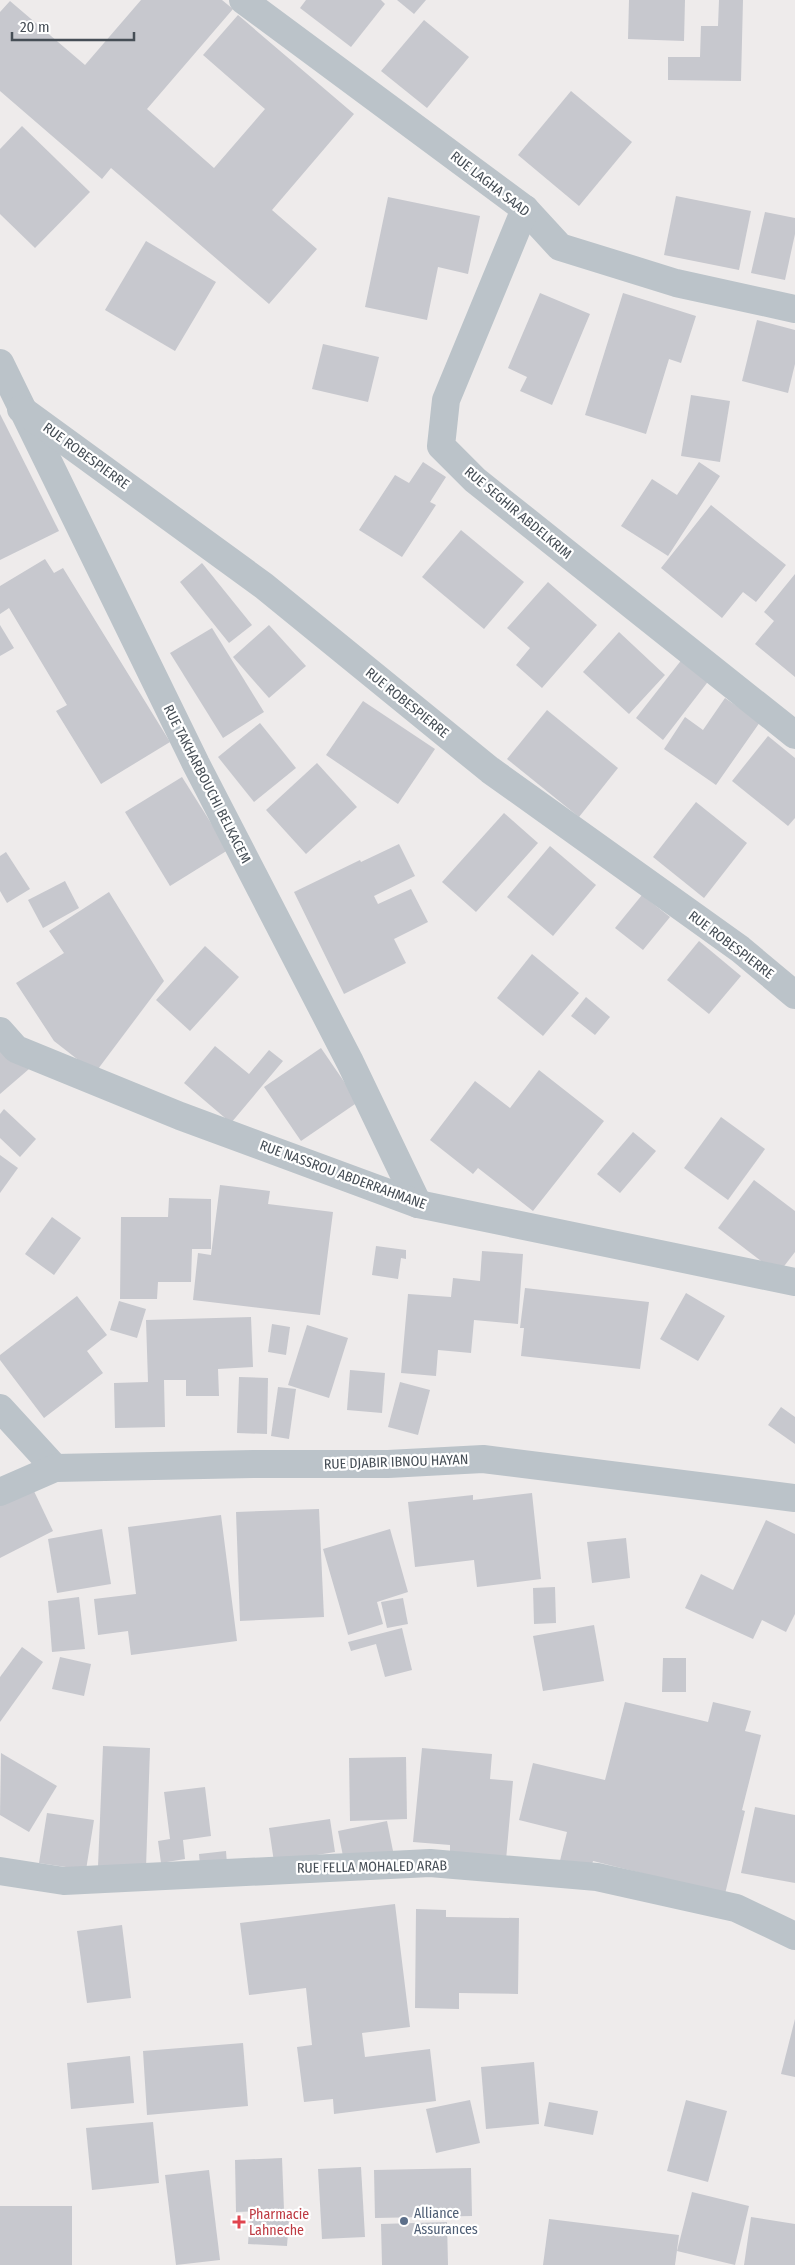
<svg xmlns="http://www.w3.org/2000/svg" width="795" height="2265" font-family="'Fira Sans Condensed',sans-serif">
<style>
.building{fill:#c7c8ce}
.lines{fill:none;stroke-linecap:round;stroke-linejoin:round}
.minor{stroke:#bbc3c9;stroke-width:28}
.service-dot{fill:#5c6f8a;stroke:#fff;stroke-width:2}
.health-dot{fill:#e0444e;stroke:#fff;stroke-width:2}
.labels{text-anchor:middle;dominant-baseline:central;stroke-width:4.5;stroke-linejoin:round;paint-order:stroke}
.street-label{font-size:14px;fill:#464e56;stroke:#fff}
.service-label{font-size:14px;fill:#4e5e75;stroke:#fff;text-anchor:start}
.health-label{font-size:14px;fill:#be3a42;stroke:#fff;text-anchor:start}
</style>
<rect width="100%" height="100%" fill="#eeebeb"/>
<g class="building">
<polygon points="141,0 222,0 233,9 147,109 214,168 265,109 203,55 238,15 354,114 272,210 317,249 269,304 111,168 102,179 0,91 0,12 10,1 85,65"/>
<polygon points="306,0 381,0 385,4 351,47 300,8"/>
<polygon points="397,0 426,0 414,14"/>
<polygon points="629,0 685,0 684,41 628,39"/>
<polygon points="719,0 743,0 741,81 668,80 668,57 700,57 701,26 718,26"/>
<polygon points="424,20 469,57 427,108 381,71"/>
<polygon points="571,91 632,142 579,206 518,155"/>
<polygon points="22,126 90,192 35,248 0,214 0,149"/>
<polygon points="676,196 751,211 739,270 664,255"/>
<polygon points="388,197 480,216 468,274 438,267 427,320 365,307"/>
<polygon points="765,212 795,218 795,234 785,280 751,273"/>
<polygon points="146,241 216,282 175,351 105,310"/>
<polygon points="540,293 590,314 552,405 520,391 527,377 508,368"/>
<polygon points="623,293 696,316 681,363 669,359 646,434 585,415"/>
<polygon points="757,320 795,330 795,364 788,393 742,381"/>
<polygon points="323,344 379,357 368,402 312,389"/>
<polygon points="691,395 730,401 720,462 681,456"/>
<polygon points="0,414 59,531 0,560"/>
<polygon points="423,462 446,477 430,502 436,505 402,557 359,530 395,475 409,483"/>
<polygon points="699,462 720,476 668,556 621,526 652,479 677,495"/>
<polygon points="711,505 786,565 756,602 743,592 722,618 661,568"/>
<polygon points="461,530 524,582 484,629 422,577"/>
<polygon points="45,559 54,573 63,568 170,742 101,784 56,711 67,705 9,608 0,614 0,586"/>
<polygon points="202,563 252,625 229,643 180,582"/>
<polygon points="795,574 795,677 755,644 774,621 764,612"/>
<polygon points="548,582 597,625 542,688 516,665 530,648 507,628"/>
<polygon points="0,625 14,648 0,656"/>
<polygon points="269,625 306,666 269,698 233,657"/>
<polygon points="212,628 264,712 223,738 170,653"/>
<polygon points="619,632 665,675 629,714 583,672"/>
<polygon points="683,658 710,679 663,740 636,718"/>
<polygon points="725,698 760,722 716,785 664,749 685,717 703,730"/>
<polygon points="363,701 435,749 398,804 326,755"/>
<polygon points="547,710 618,768 579,817 507,759"/>
<polygon points="260,723 296,768 254,802 218,757"/>
<polygon points="768,736 795,758 795,818 788,826 732,781"/>
<polygon points="317,763 357,807 306,854 266,810"/>
<polygon points="182,777 228,850 170,886 125,812"/>
<polygon points="696,802 747,843 704,898 653,857"/>
<polygon points="504,813 538,843 476,912 442,882"/>
<polygon points="399,844 415,876 374,896 378,904 411,889 428,922 394,939 406,963 344,994 294,892 360,860 361,862"/>
<polygon points="550,846 596,885 553,936 507,897"/>
<polygon points="6,852 30,889 7,903 0,891 0,856"/>
<polygon points="65,881 79,908 43,928 28,900"/>
<polygon points="109,892 164,981 95,1073 54,1041 16,983 64,953 49,931"/>
<polygon points="642,895 670,917 643,950 615,928"/>
<polygon points="699,941 741,976 709,1014 667,980"/>
<polygon points="205,946 239,977 190,1031 156,1000"/>
<polygon points="532,954 579,993 543,1036 497,998"/>
<polygon points="586,997 610,1017 595,1035 571,1016"/>
<polygon points="0,1036 29,1069 0,1094"/>
<polygon points="215,1046 249,1074 269,1050 283,1061 231,1123 184,1083"/>
<polygon points="321,1048 358,1102 301,1141 264,1087"/>
<polygon points="539,1070 604,1121 533,1211 478,1168 473,1174 430,1140 475,1081 510,1108"/>
<polygon points="4,1109 36,1139 20,1157 0,1138 0,1114"/>
<polygon points="721,1117 765,1149 728,1200 684,1168"/>
<polygon points="633,1132 656,1151 620,1193 597,1174"/>
<polygon points="0,1155 18,1168 0,1193"/>
<polygon points="754,1180 795,1211 795,1252 778,1274 718,1228"/>
<polygon points="220,1185 270,1191 268,1204 333,1212 320,1315 193,1300 198,1253 211,1255"/>
<polygon points="169,1198 211,1199 211,1249 192,1249 191,1282 158,1282 157,1299 120,1299 121,1217 168,1217"/>
<polygon points="52,1217 81,1238 54,1275 25,1254"/>
<polygon points="376,1246 406,1250 406,1259 401,1258 398,1279 372,1275"/>
<polygon points="482,1251 523,1254 518,1324 474,1320 471,1353 438,1350 436,1376 401,1373 408,1294 451,1297 453,1278 480,1281"/>
<polygon points="525,1288 649,1302 640,1369 521,1356 524,1328 520,1328"/>
<polygon points="686,1293 725,1316 698,1361 660,1339"/>
<polygon points="77,1296 107,1335 87,1351 103,1373 44,1418 0,1360 0,1355"/>
<polygon points="119,1301 146,1309 137,1338 110,1330"/>
<polygon points="251,1317 253,1367 218,1369 219,1396 186,1396 186,1380 164,1380 165,1427 115,1428 114,1383 148,1382 146,1320"/>
<polygon points="272,1324 290,1327 286,1355 268,1352"/>
<polygon points="307,1325 348,1338 329,1398 288,1385"/>
<polygon points="350,1370 385,1373 382,1413 347,1410"/>
<polygon points="239,1377 268,1378 267,1434 237,1433"/>
<polygon points="400,1382 430,1390 418,1435 388,1427"/>
<polygon points="278,1387 296,1389 289,1439 271,1436"/>
<polygon points="781,1407 795,1417 795,1444 768,1425"/>
<polygon points="32,1487 53,1531 0,1558 0,1503"/>
<polygon points="532,1493 541,1579 477,1587 474,1560 415,1567 408,1502 473,1495 473,1500"/>
<polygon points="319,1509 324,1617 240,1621 236,1512"/>
<polygon points="221,1515 237,1641 131,1655 128,1631 98,1635 94,1599 136,1594 128,1527"/>
<polygon points="766,1520 795,1534 795,1614 786,1632 762,1620 753,1639 685,1608 701,1574 733,1590"/>
<polygon points="102,1529 111,1584 57,1593 48,1539"/>
<polygon points="390,1529 408,1592 377,1602 383,1624 348,1635 323,1549"/>
<polygon points="626,1538 630,1578 592,1583 587,1542"/>
<polygon points="555,1587 556,1623 534,1624 533,1588"/>
<polygon points="79,1597 85,1649 52,1652 48,1601"/>
<polygon points="403,1598 408,1624 387,1628 381,1602"/>
<polygon points="594,1625 604,1681 543,1691 533,1636"/>
<polygon points="402,1628 412,1670 385,1677 376,1644 351,1651 348,1642"/>
<polygon points="22,1647 43,1662 0,1722 0,1677"/>
<polygon points="60,1657 91,1664 84,1696 52,1689"/>
<polygon points="663,1658 686,1658 686,1692 662,1692"/>
<polygon points="625,1702 708,1722 713,1702 751,1711 745,1731 761,1735 742,1810 745,1811 725,1894 593,1861 590,1873 559,1865 567,1832 519,1820 533,1763 605,1780"/>
<polygon points="103,1746 150,1748 146,1868 98,1867"/>
<polygon points="422,1748 492,1754 490,1779 513,1781 506,1860 450,1854 450,1845 413,1842"/>
<polygon points="1,1753 57,1786 29,1832 0,1815"/>
<polygon points="406,1757 407,1819 350,1821 349,1758"/>
<polygon points="205,1787 211,1836 183,1840 185,1859 161,1863 158,1841 170,1839 164,1792"/>
<polygon points="755,1807 795,1815 795,1883 741,1873"/>
<polygon points="47,1813 94,1820 86,1870 39,1863"/>
<polygon points="330,1819 335,1852 274,1862 269,1828"/>
<polygon points="387,1821 393,1851 344,1861 338,1831"/>
<polygon points="226,1851 227,1864 200,1866 199,1854"/>
<polygon points="395,1904 410,2027 362,2033 365,2057 430,2049 436,2101 334,2114 333,2099 304,2102 297,2047 312,2045 306,1988 249,1995 240,1923"/>
<polygon points="416,1909 446,1910 446,1917 519,1918 518,1994 459,1993 459,2009 415,2008"/>
<polygon points="122,1925 131,1998 87,2003 77,1931"/>
<polygon points="795,2019 795,2077 781,2074"/>
<polygon points="243,2043 248,2106 147,2115 143,2051"/>
<polygon points="130,2056 134,2103 71,2109 67,2063"/>
<polygon points="534,2062 539,2124 486,2129 481,2067"/>
<polygon points="470,2100 480,2143 436,2153 426,2109"/>
<polygon points="686,2100 727,2111 708,2182 667,2171"/>
<polygon points="549,2102 598,2111 593,2135 544,2126"/>
<polygon points="153,2122 159,2183 92,2190 86,2128"/>
<polygon points="282,2158 284,2210 236,2212 235,2160"/>
<polygon points="361,2167 365,2237 322,2239 318,2169"/>
<polygon points="471,2168 472,2216 375,2218 374,2170"/>
<polygon points="209,2170 220,2260 176,2265 165,2175"/>
<polygon points="692,2192 749,2206 735,2265 677,2251"/>
<rect x="0" y="2206" width="72" height="59"/>
<polygon points="250,2217 289,2220 287,2246 248,2244"/>
<polygon points="751,2217 795,2224 795,2265 744,2265"/>
<polygon points="549,2219 679,2235 675,2265 543,2265"/>
<polygon points="447,2222 448,2265 382,2265 381,2224"/>
</g>
<g class="lines">
<g class="minor">
<polyline points="243,0 525,209 560,247 676,283 795,309"/>
<polyline points="525,209 446,400 441,446 475,480 795,735"/>
<polyline points="0,363 196,764 350,1062 418,1204"/>
<polyline points="21,409 264,586 490,770 740,949 795,995"/>
<polyline points="0,1031 16,1049 180,1116 418,1204 795,1282"/>
<polyline points="0,1408 55,1468"/>
<polyline points="0,1492 55,1468 253,1464 388,1464 483,1459 795,1498"/>
<polyline points="0,1871 64,1881 430,1863 597,1877 736,1908 795,1936"/>
</g>
</g>
<circle class="service-dot" cx="404" cy="2221" r="5"/>
<path class="health-dot" d="M236.5 2214.5h5v5h5v5h-5v5h-5v-5h-5v-5h5z"/>
<g class="labels">
<g class="street-label">
<text transform="translate(490 184) rotate(38)">RUE LAGHA SAAD</text>
<text transform="translate(86 456) rotate(36)">RUE ROBESPIERRE</text>
<text transform="translate(518 513) rotate(40)">RUE SEGHIR ABDELKRIM</text>
<text transform="translate(407 703) rotate(39)">RUE ROBESPIERRE</text>
<text transform="translate(207 784) rotate(63)">RUE TAKHARBOUCHI BELKACEM</text>
<text transform="translate(731 945) rotate(37)">RUE ROBESPIERRE</text>
<text transform="translate(343 1175) rotate(20)">RUE NASSROU ABDERRAHMANE</text>
<text transform="translate(396 1462) rotate(-2)">RUE DJABIR IBNOU HAYAN</text>
<text transform="translate(372 1867) rotate(-1)">RUE FELLA MOHALED ARAB</text>
</g>
<g class="service-label">
<text x="414" y="2213">Alliance<tspan x="414" dy="16">Assurances</tspan></text>
</g>
<g class="health-label">
<text x="249" y="2214">Pharmacie<tspan x="249" dy="16">Lahneche</tspan></text>
</g>
</g>
<path d="M12 32v8h122v-8" fill="none" stroke="#464e56" stroke-width="2.5"/>
<text x="20" y="32" font-size="15" fill="#464e56" stroke="#ffffff" stroke-width="4" paint-order="stroke">20 m</text>
</svg>
